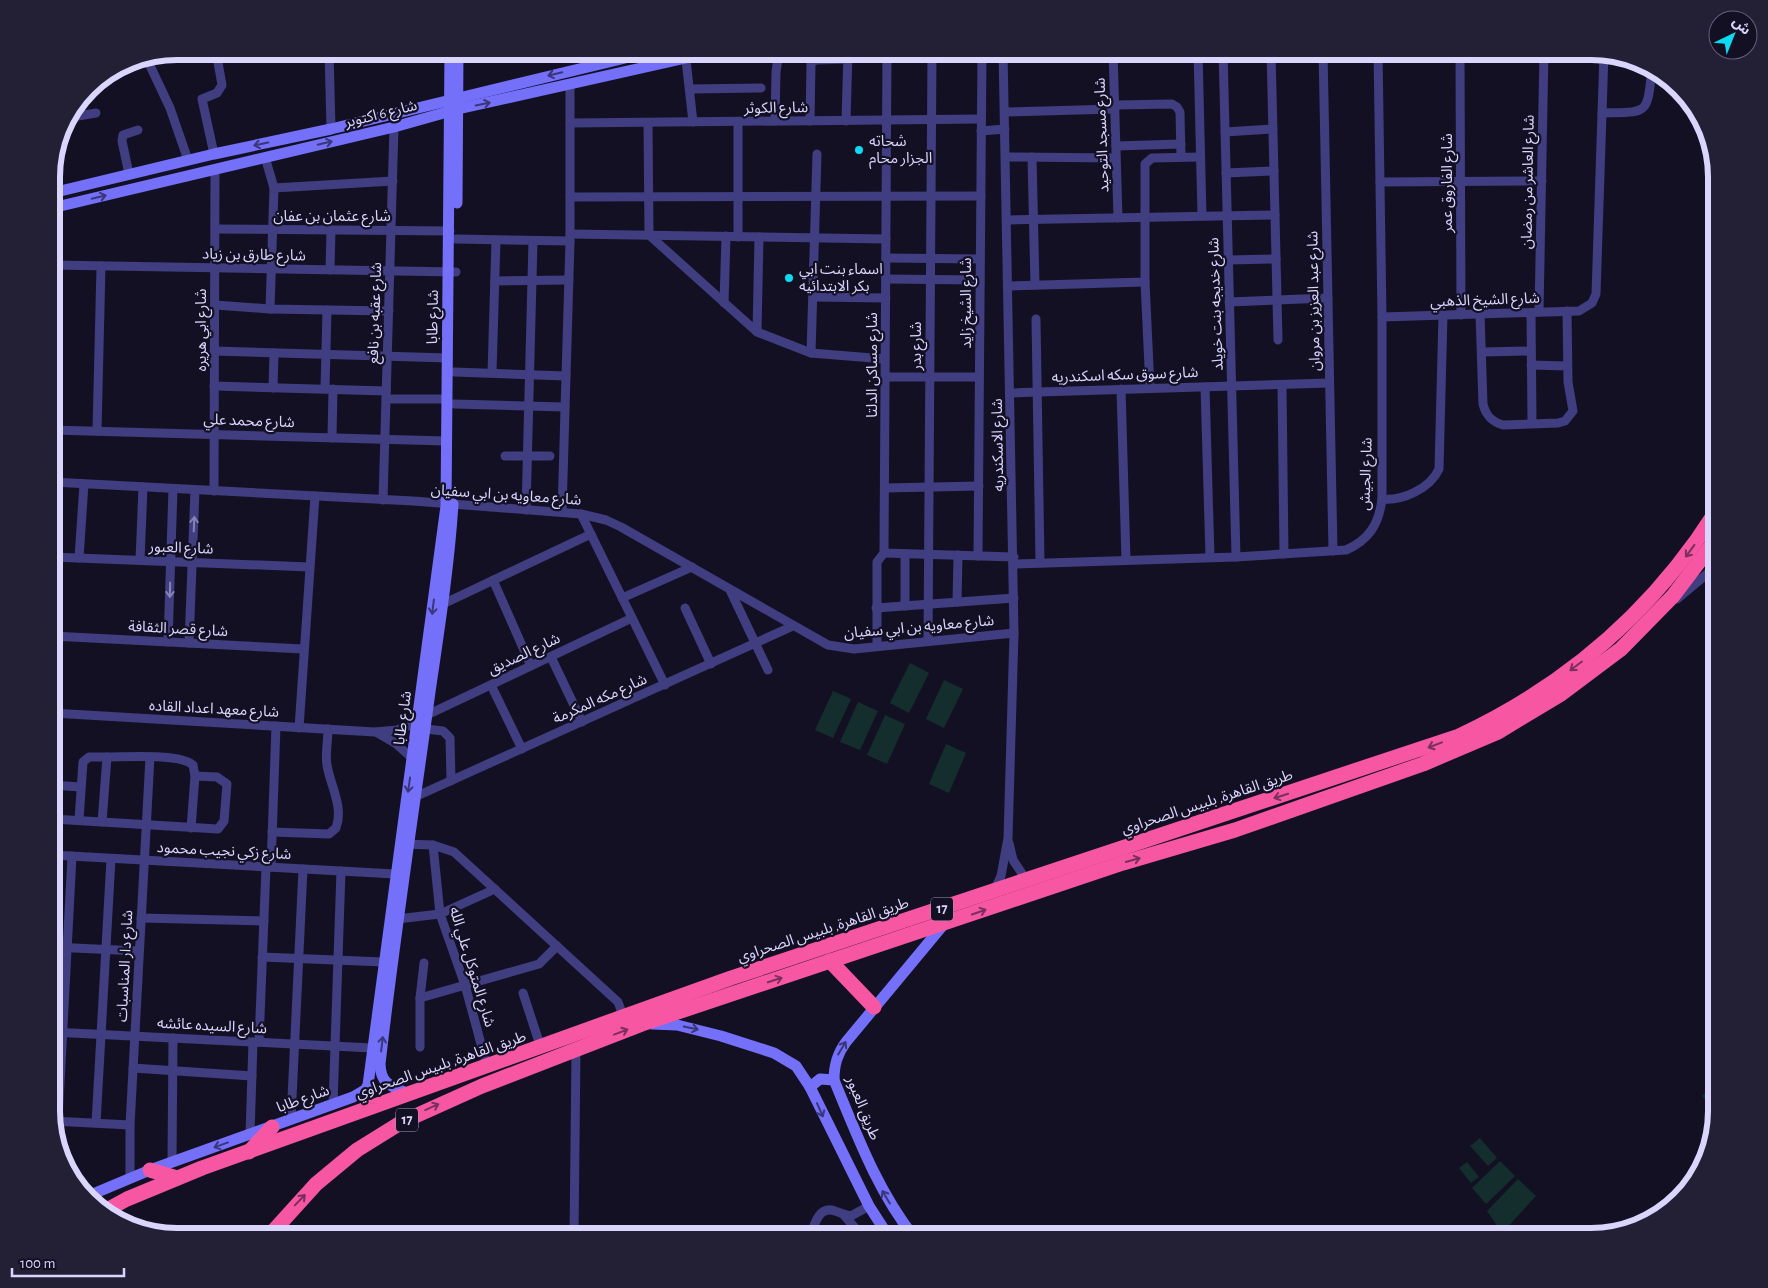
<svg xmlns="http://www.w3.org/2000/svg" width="1768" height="1288" font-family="'Alegreya Sans','Noto Sans Arabic',sans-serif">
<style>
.green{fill:#132e2d}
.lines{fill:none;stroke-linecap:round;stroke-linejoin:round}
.street{stroke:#403d81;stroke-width:9}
.secondary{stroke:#7470f9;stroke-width:11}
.highway{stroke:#f756a3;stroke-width:15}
.oneway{stroke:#3a3679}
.oneway2{stroke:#8581b9}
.oneway3{stroke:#7a305d}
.poi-dot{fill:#0bdbf3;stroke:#131024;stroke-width:2}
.labels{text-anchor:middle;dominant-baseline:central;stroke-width:4.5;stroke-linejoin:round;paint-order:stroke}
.shield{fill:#131024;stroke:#9e9abc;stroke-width:1}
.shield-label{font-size:14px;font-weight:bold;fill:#dad5fd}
.street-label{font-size:15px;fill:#dad5fd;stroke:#131024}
.poi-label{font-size:15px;fill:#dad5fd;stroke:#131024;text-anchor:start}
.rim{fill:none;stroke:#dad5fd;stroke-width:6}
</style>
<rect width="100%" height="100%" fill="#131024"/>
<g class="green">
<polygon points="910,663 929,673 909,713 890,703"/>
<polygon points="944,680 963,689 944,728 926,719"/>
<polygon points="833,691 851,699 833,738 815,730"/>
<polygon points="858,702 878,711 860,750 840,742"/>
<polygon points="885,715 905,724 887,764 867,755"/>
<polygon points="946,744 966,753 949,793 929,784"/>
<polygon points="1717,1080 1717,1113 1702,1096"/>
<polygon points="1480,1138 1497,1158 1488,1166 1470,1146"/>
<polygon points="1500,1161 1515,1176 1486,1204 1472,1188"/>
<polygon points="1467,1162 1479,1177 1471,1183 1459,1168"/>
<polygon points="1518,1179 1536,1196 1502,1233 1487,1211"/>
</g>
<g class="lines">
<g class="street">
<polyline points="267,51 285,58 329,54"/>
<polyline points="329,51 331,129"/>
<polyline points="685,51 693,122"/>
<polyline points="1113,51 1118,218"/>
<polyline points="1198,51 1202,216"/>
<polyline points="1223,51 1236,557"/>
<polyline points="1271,51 1278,340"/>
<polyline points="1323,51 1333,551"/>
<polyline points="1460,51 1461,315"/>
<polyline points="1003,52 1022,51"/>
<polyline points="146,57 170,108 188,160"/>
<polyline points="690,89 761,88"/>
<polyline points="1115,105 1172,104 1177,107 1180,112 1181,157"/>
<polyline points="1005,112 1115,109"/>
<path d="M1602 113C1648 112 1647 116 1652 69"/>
<polyline points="66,118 96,113"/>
<polyline points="775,121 776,72 779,51"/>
<polyline points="810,121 811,63 816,60 848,59"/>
<polyline points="846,121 848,51"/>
<polyline points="738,122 738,237"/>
<polyline points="570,123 981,119"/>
<polyline points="648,123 649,235 757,332 811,353 885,359"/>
<polyline points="981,131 1005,129"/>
<polyline points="1225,132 1273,129"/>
<polyline points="1116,146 1181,144"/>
<polyline points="56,150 57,152"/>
<polyline points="214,154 202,99 217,93 222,85 216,51"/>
<polyline points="265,157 274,188 270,309"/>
<polyline points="1006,157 1116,158"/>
<polyline points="1032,157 1035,285"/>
<polyline points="1226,173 1274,171"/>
<polyline points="129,174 122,141 123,135 138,130"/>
<polyline points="1380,182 1542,181"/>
<polyline points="274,188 393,181"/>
<polyline points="570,197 981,196"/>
<polyline points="1007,220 1275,215"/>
<polyline points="215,229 450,231"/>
<polyline points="570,234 886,239"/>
<polyline points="456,239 570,241"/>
<polyline points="886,258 980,259"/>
<polyline points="1228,260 1276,259"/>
<polyline points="52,265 456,272"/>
<polyline points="330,270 331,230"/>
<polyline points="886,279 980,280"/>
<polyline points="495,281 569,280"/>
<polyline points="1009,286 1145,282"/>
<polyline points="813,297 886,298"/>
<polyline points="1229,302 1328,298"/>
<polyline points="724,303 726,236"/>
<polyline points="215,305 270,309 389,311"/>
<polyline points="1539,312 1544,51"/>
<polyline points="1531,313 1532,423"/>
<path d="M1480 314 1483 404C1486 416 1492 422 1503 425L1558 423 1565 421 1573 411 1568 382 1567 311"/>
<polyline points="1382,317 1579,311 1592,303 1596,294 1604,53"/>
<polyline points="1036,319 1040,563"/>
<polyline points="757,332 759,237"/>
<polyline points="214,351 448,358"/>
<polyline points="1482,352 1531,351"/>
<polyline points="811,353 817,154"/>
<polyline points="1531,365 1567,366"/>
<polyline points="454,372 566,376"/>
<polyline points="492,373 496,240"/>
<polyline points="885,377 979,377"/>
<polyline points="1282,385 1284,554"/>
<polyline points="214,386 386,391"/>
<polyline points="1205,387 1210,557"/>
<polyline points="273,388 274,353"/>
<polyline points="1150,388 1145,282 1145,164 1152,158 1200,157"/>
<polyline points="325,389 327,310"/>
<polyline points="1121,389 1126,560"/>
<polyline points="1011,393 1329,383"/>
<polyline points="386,399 447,399"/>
<polyline points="454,404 565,407"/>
<polyline points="52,430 446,441"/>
<polyline points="97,431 101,266"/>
<polyline points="332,438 333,389"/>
<polyline points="505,456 550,456"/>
<polyline points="52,482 413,501 581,514 606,520 621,527 828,645 854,649 1014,633"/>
<polyline points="885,488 979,486"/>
<polyline points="214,491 215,169"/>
<path d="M1382 499C1402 501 1430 489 1439 469L1443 315"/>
<polyline points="383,500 394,127"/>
<polyline points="526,510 533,241"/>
<polyline points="562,512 570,241 570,85"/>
<polyline points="581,514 665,685"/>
<polyline points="884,553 1014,557"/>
<polyline points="978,556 982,51"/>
<polyline points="52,557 309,567"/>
<polyline points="79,558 84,484"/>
<polyline points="140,560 143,487"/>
<path d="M1014 564 1236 557 1346 550C1369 540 1379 524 1382 499V317L1378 51"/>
<polyline points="493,580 531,666"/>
<polyline points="730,590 768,670"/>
<polyline points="622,598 692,567"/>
<polyline points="1677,599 1707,574 1717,561"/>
<polyline points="957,602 958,555"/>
<polyline points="443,604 591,534"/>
<polyline points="905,606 905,554"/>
<polyline points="685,608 711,664"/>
<polyline points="876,608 1014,598"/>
<polyline points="52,636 303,649"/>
<polyline points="928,641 932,51"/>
<polyline points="168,642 173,489"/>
<polyline points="189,643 195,490"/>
<polyline points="877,645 877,562 884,553 887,51"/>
<polyline points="551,657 582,722"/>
<polyline points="491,685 522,749"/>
<polyline points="52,713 375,732 397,730 417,723"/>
<polyline points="427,715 632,618"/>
<polyline points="299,728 315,496"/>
<polyline points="426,729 443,731 450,738 451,781"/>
<polyline points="376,732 395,743 412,758"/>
<polyline points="52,785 80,787"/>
<polyline points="417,796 793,626"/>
<polyline points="52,819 218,829 224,821 227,784 217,777 195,776"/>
<polyline points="79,820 83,762 89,757 107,757"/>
<path d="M102 822 107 757C126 757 180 753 193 765L195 776 191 828"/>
<path d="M272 832 329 834 336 828C344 807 330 785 327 765 325 754 328 741 328 729"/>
<polyline points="1009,843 1013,860 1027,881"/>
<polyline points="403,844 433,845 454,852 618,1002 624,1018"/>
<polyline points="433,845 440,914 465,985 487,1066"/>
<polyline points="52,855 395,874"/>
<polyline points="271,867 276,726"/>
<polyline points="994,891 1001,876 1008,838 1014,633 1003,51"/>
<polyline points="141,918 264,921"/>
<polyline points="397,919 440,914 495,889"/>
<polyline points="52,947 139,951"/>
<polyline points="262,957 383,962"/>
<polyline points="523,993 541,1048"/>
<polyline points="420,998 539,964 557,946"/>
<polyline points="52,1032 372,1048"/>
<polyline points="259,1042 266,867"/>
<polyline points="420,1047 420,998 424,963"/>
<polyline points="133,1068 252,1076"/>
<polyline points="333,1104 341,871"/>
<polyline points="291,1119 303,869"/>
<polyline points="52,1121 130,1125"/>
<polyline points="58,1121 72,856"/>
<polyline points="96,1123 111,859"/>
<polyline points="250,1134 253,1042"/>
<polyline points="172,1162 173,1038"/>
<polyline points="130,1177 130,1125 150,757"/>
<polyline points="843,1214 863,1237"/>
<polyline points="574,1237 576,1049"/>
<path d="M810 1237C814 1225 819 1205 835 1211 841 1213 845 1215 851 1216L869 1206"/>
</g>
<g class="secondary">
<polyline points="52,193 214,154 331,129 654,51"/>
<polyline points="457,203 458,51"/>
<polyline points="52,208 394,127 458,109 717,51"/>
<polyline points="652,1024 677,1025 721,1036 774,1053 796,1066 810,1087 869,1206 889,1237"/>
<polyline points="810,1087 820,1079 834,1080"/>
<path d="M409 1094C391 1086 381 1085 380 1064 394 940 413 816 430 692 439 630 449 567 453 504"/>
<polyline points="88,1196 150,1170 353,1097 365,1090 368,1085 446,506 450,51"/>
<path d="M914 1237C877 1190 857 1135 834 1080 834 1065 837 1054 846 1042L944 924"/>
</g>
<g class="highway">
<polyline points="830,961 874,1007"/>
<polyline points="249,1152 272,1127"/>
<polyline points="150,1170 177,1178"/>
<path d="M103 1212 127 1199 202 1168 731 978 1459 736C1566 686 1654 610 1717 510"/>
<polyline points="268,1237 316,1184 357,1150 402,1122 482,1086 642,1024 1123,863 1235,830 1423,764 1498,732 1561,694 1621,649 1673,596 1717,538"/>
</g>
</g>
<defs><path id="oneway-shaft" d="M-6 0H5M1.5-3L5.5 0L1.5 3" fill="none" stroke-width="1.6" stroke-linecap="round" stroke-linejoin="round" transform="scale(1.25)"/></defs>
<g class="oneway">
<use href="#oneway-shaft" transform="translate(555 74) rotate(167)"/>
<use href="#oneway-shaft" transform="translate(483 104) rotate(-12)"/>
<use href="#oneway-shaft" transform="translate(325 143) rotate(-13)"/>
<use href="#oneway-shaft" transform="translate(261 144) rotate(168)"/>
<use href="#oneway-shaft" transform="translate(99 197) rotate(-13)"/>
<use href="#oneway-shaft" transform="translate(433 607) rotate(97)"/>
<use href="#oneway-shaft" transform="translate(409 785) rotate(98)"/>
<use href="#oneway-shaft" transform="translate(691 1028) rotate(12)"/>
<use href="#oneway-shaft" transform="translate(382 1044) rotate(-83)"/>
<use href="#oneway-shaft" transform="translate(842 1048) rotate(-59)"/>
<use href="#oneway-shaft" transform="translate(820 1110) rotate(66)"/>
<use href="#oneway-shaft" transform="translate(221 1145) rotate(160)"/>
<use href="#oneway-shaft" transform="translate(886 1197) rotate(-121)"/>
</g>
<g class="oneway2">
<use href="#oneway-shaft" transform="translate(194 524) rotate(-88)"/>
<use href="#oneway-shaft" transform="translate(170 590) rotate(91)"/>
</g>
<g class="oneway3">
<use href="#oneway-shaft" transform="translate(1690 551) rotate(126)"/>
<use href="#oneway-shaft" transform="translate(1576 666) rotate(143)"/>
<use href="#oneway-shaft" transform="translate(1435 745) rotate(159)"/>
<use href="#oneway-shaft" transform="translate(1281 796) rotate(162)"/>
<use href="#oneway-shaft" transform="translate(1133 860) rotate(-16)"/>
<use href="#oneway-shaft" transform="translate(979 912) rotate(-19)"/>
<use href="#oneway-shaft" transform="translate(775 980) rotate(-18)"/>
<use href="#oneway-shaft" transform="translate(621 1032) rotate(-21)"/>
<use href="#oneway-shaft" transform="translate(432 1107) rotate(-24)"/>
<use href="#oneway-shaft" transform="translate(300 1200) rotate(-46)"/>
</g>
<g class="poi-dot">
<circle cx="859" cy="150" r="5"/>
<circle cx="789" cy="278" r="5"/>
</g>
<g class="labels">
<g class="shield">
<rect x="931" y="897.5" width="22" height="23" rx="4"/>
<rect x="396" y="1108.5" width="22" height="23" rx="4"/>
</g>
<g class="shield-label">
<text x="942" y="909">17</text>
<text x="407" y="1120">17</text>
</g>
<g class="street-label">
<text transform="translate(776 108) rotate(-1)">شارع الكوثر</text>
<text transform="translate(381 114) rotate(-14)">شارع 6 اكتوبر</text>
<text transform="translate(1102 135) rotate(-92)">شارع مسجد التوحيد</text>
<text transform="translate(1528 182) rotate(-89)">شارع العاشر من رمضان</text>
<text transform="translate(1447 183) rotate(-90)">شارع الفاروق عمر</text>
<text x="332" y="216">شارع عثمان بن عفان</text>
<text transform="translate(254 255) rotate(1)">شارع طارق بن زياد</text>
<text transform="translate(1485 300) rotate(-2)">شارع الشيخ الذهبي</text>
<text transform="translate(1314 301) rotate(-91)">شارع عبد العزيز بن مروان</text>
<text transform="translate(966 303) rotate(-90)">شارع الشيخ زايد</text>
<text transform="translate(1216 304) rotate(-92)">شارع خديجه بنت خويلد</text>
<text transform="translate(375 313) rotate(-88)">شارع عقبه بن نافع</text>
<text transform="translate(433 317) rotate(-89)">شارع طابا</text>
<text transform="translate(201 330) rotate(-90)">شارع ابي هريره</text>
<text transform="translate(916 346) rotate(-90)">شارع بدر</text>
<text transform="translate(872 365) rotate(-90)">شارع مساكن الدلتا</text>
<text transform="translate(1125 375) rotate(-2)">شارع سوق سكه اسكندريه</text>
<text transform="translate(249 421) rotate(2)">شارع محمد علي</text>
<text transform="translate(998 445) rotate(-91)">شارع الاسكندريه</text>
<text transform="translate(1366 474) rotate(-88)">شارع الجيش</text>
<text transform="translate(506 495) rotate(4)">شارع معاويه بن ابي سفيان</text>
<text transform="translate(181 548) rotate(2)">شارع العبور</text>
<text transform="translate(919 627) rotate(-5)">شارع معاويه بن ابي سفيان</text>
<text transform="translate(178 629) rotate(3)">شارع قصر الثقافة</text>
<text transform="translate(524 654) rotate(-25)">شارع الصديق</text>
<text transform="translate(600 699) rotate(-24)">شارع مكه المكرمة</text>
<text transform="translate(214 709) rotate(3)">شارع معهد اعداد القاده</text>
<text transform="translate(403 718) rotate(-82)">شارع طابا</text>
<text transform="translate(1207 802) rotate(-18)">طريق القاهرة, بلبيس الصحراوي</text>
<text transform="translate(224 851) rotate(3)">شارع زكي نجيب محمود</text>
<text transform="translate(823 930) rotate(-18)">طريق القاهرة, بلبيس الصحراوي</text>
<text transform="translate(125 966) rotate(-87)">شارع دار المناسبات</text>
<text transform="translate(472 967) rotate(73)">شارع المتوكل علي الله</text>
<text transform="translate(212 1026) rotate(3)">شارع السيده عائشه</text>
<text transform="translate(441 1065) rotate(-19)">طريق القاهرة, بلبيس الصحراوي</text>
<text transform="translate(303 1099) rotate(-20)">شارع طابا</text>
<text transform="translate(863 1108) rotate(68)">طريق العبور</text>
</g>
<g class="poi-label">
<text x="869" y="141">شحاته<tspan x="869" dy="17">الجزار محام</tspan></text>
<text x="799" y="269">اسماء بنت ابي<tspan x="799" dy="17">بكر الابتدائيه</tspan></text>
</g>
</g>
<path d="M0 0H1768V1288H0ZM177 60H1591A117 117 0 0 1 1708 177V1111A117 117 0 0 1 1591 1228H177A117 117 0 0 1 60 1111V177A117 117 0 0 1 177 60Z" fill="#232035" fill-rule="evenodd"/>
<path class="rim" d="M177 60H1591A117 117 0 0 1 1708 177V1111A117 117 0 0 1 1591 1228H177A117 117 0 0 1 60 1111V177A117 117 0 0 1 177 60Z"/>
<g transform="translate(1733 35) rotate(43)"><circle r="24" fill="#131024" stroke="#635f7b"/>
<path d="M0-4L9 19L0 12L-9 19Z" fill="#0bdbf3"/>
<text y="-8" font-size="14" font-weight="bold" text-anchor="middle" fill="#dad5fd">ش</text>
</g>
<path d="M12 1268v8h112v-8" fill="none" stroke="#dad5fd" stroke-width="2.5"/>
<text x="20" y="1268" font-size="15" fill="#dad5fd" stroke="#131024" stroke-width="4" paint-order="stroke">100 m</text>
</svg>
